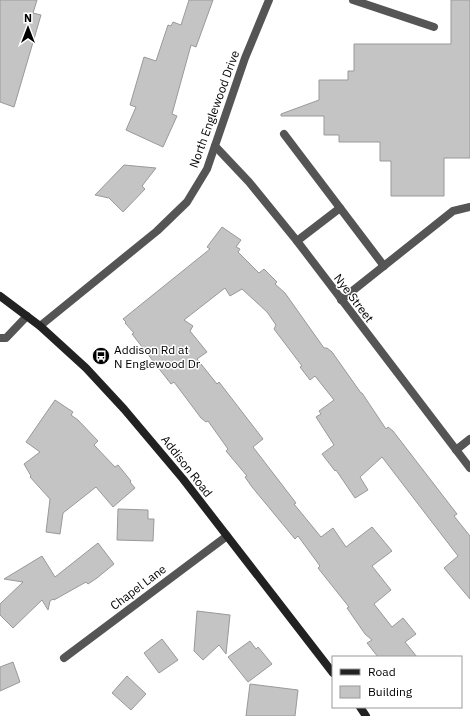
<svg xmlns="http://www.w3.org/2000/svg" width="470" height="716" font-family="'IBM Plex Sans',sans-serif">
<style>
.building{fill:#c4c4c4;stroke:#999}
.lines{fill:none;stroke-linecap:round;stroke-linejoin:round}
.lane{stroke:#555;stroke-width:8}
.street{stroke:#555;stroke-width:8}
.secondary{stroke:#222;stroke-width:8}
.labels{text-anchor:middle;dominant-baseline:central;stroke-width:3;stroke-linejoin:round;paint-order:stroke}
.street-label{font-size:12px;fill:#000;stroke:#fff}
.poi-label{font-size:12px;fill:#000;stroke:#fff;text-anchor:start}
</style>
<rect width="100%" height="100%" fill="#fff"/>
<g class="building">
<polygon points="0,0 37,0 33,13 41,15 14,107 0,102"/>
<polygon points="189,0 213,0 196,47 191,45 172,114 177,116 163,147 126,130 136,107 130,105 144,57 156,61 168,25 171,26 173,22 181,25"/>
<polygon points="451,0 470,0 470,158 444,158 444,196 391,196 391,161 380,161 380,142 339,142 339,135 324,135 324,116 281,116 281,114 319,100 319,80 348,80 348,71 354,71 354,44 451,44"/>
<polygon points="124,165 156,168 142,186 145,189 123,212 109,198 95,195"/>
<polygon points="222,227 241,240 236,247 240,249 238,252 259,273 264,269 277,282 275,284 285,293 324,348 327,348 332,352 361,393 362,393 386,429 388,427 393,431 457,514 454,516 470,536 470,599 444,568 458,556 382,457 360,477 368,490 355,498 336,470 335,471 322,454 334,445 316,417 321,414 319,411 334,400 315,376 310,380 300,367 302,366 274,329 276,325 267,312 242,289 230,296 225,288 184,320 193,326 190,331 207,352 197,359 217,384 219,382 263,439 253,447 296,503 294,504 321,537 333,528 346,547 372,527 392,551 372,566 391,590 374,604 392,627 403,618 416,634 405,642 417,657 378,657 367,643 372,640 365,634 347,608 349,607 318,568 320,566 298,536 295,539 252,487 245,477 247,476 226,451 228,449 208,421 206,422 201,418 174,382 171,384 132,334 134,333 125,323 126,322 123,319 210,249 207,247"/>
<polygon points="55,400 73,412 71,415 78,420 98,441 94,445 115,467 118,465 131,481 130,482 135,488 113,507 96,487 63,513 60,534 46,532 50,499 30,477 31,476 24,464 40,452 26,442"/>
<polygon points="118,509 148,510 148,519 154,519 153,541 117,540"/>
<polygon points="98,543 114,564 97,578 88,584 86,582 54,600 53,599 50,601 48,610 42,600 13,628 0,615 0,604 23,582 4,579 42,556 55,577"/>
<polygon points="197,611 230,615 226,654 219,645 203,660 194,651"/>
<polygon points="162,639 178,660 159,673 144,653"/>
<polygon points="250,641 256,649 258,647 272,664 248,682 228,657"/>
<polygon points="13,662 20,682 0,691 0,667"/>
<polygon points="127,676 146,694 131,710 112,693"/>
<polygon points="250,684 298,690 295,716 246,716"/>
</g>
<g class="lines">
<g class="lane">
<polyline points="353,0 434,27"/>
<polyline points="284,134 384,266"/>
<polyline points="297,241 340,208"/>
<polyline points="341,300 453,211 470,207"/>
<polyline points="0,338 6,338 27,316"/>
<polyline points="456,450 470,439"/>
</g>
<g class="street">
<polyline points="215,146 249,182 297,241 470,468"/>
<polyline points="40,326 157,231 187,202 207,169 245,58 269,0"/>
<polyline points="64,658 227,536"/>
</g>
<g class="secondary">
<polyline points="0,296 40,326 86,368 124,409 183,479 333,673"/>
<polyline points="360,707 366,716"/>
</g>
</g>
<defs>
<symbol id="bus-disc" viewBox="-11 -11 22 22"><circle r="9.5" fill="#000" stroke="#fff"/><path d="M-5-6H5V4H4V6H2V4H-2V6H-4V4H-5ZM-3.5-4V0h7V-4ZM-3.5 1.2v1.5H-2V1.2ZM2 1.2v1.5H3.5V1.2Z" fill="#fff"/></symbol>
</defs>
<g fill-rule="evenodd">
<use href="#bus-disc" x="91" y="346" width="20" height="20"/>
</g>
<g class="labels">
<g class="street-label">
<text transform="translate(214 109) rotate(-70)">North Englewood Drive</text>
<text transform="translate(354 298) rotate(53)">Nye Street</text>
<text transform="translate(187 466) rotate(52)">Addison Road</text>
<text transform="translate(138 587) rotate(-37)">Chapel Lane</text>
</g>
<g class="poi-label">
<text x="114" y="349">Addison Rd at<tspan x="114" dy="14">N Englewood Dr</tspan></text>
</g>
</g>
<rect x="332" y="656" width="130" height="52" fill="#ffffff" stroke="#999999"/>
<rect x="340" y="669" width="20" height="6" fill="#222222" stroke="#999999"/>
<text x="368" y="676" font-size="12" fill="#000000">Road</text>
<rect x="340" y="686" width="20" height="12" fill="#c4c4c4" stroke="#999999"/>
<text x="368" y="696" font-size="12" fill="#000000">Building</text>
<g transform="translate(28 28)" stroke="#ffffff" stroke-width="3" paint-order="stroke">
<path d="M0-3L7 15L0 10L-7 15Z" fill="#000000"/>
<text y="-6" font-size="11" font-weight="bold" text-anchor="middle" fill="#000000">N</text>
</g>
</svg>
